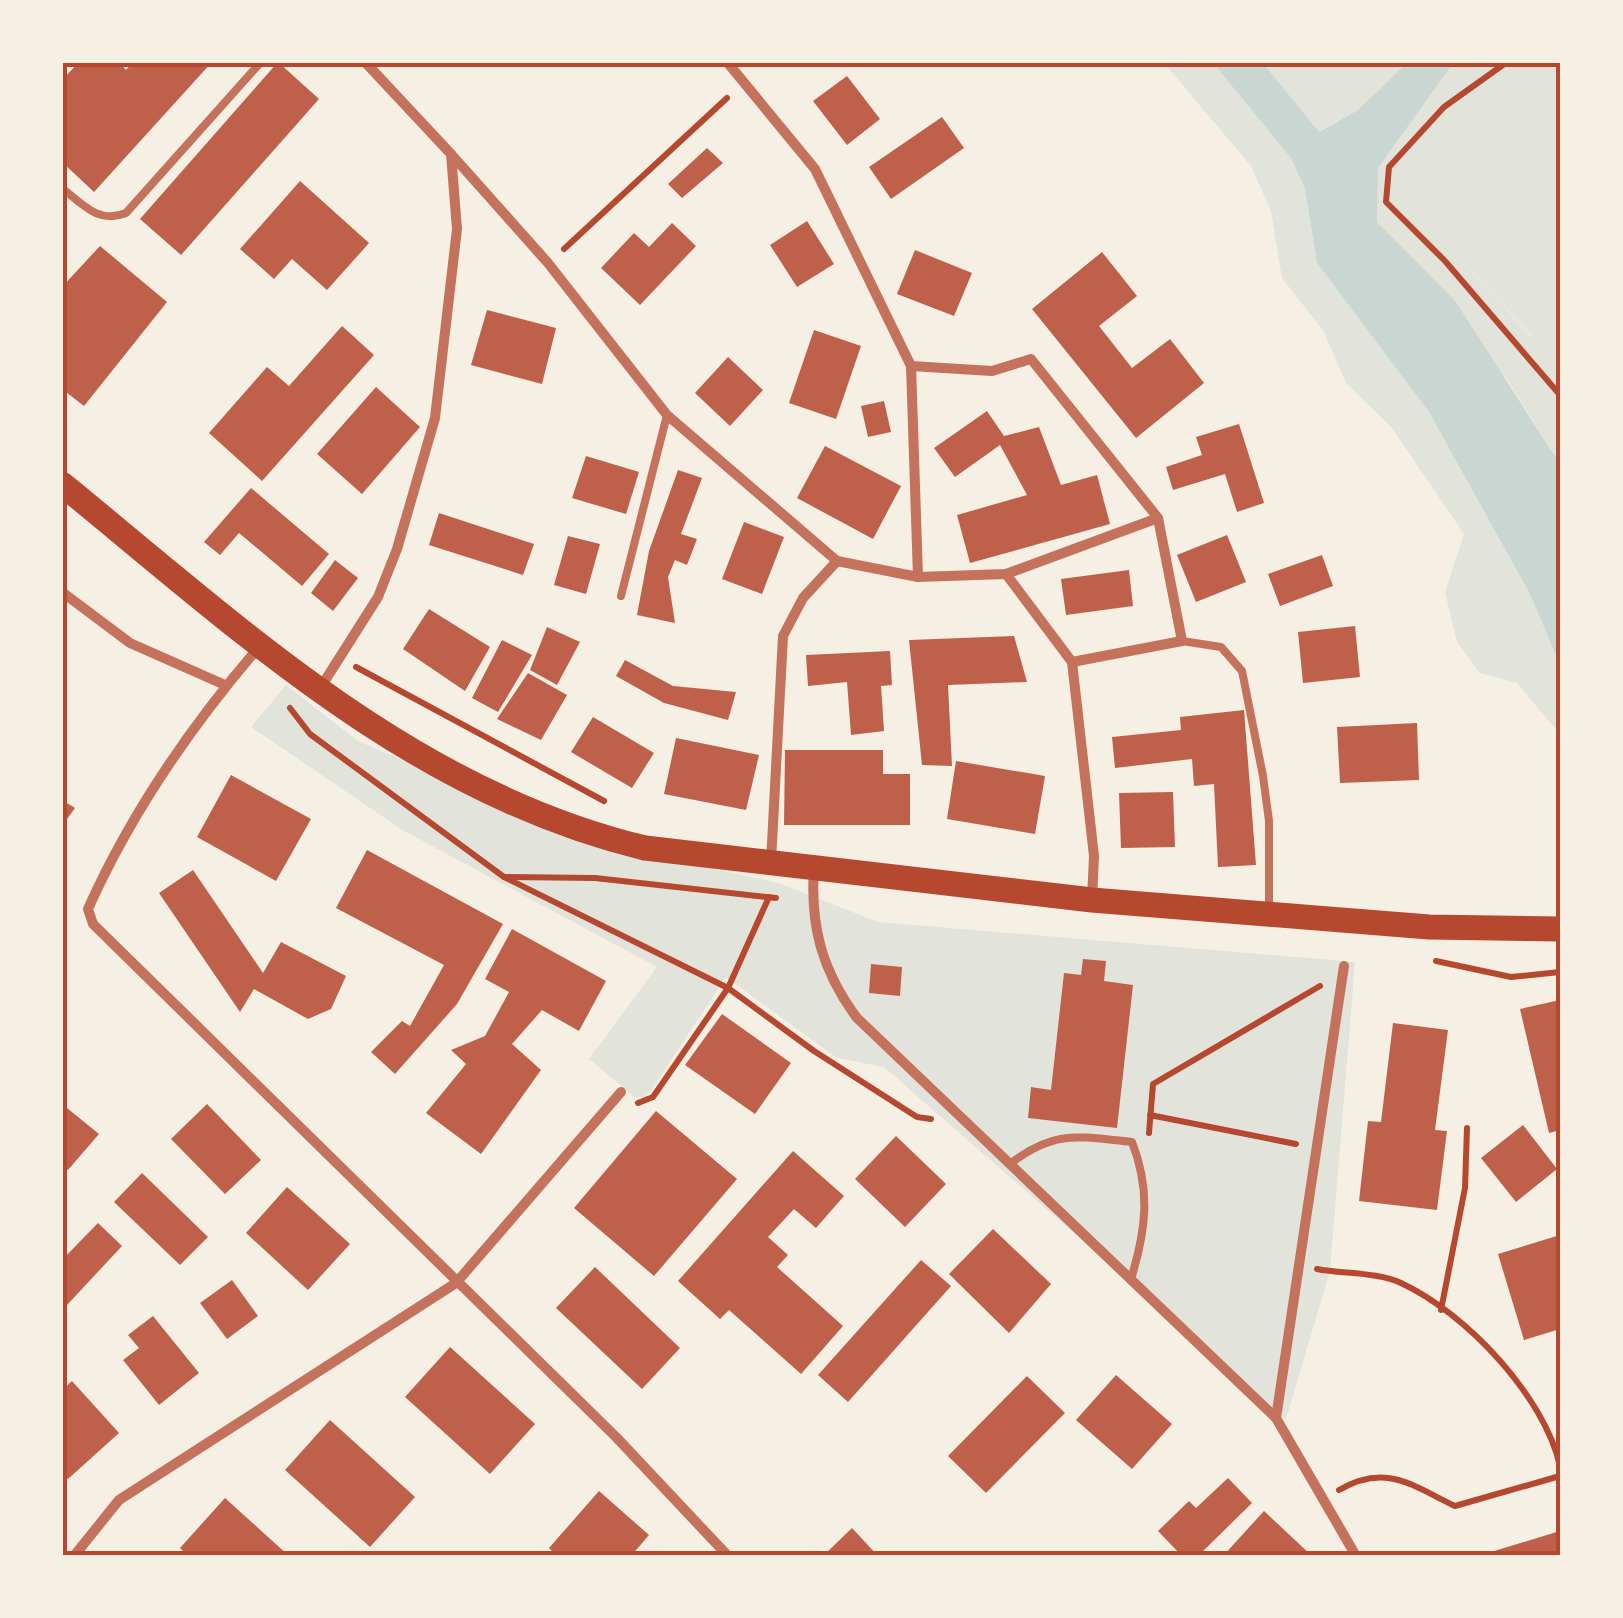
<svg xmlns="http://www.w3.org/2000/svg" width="1623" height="1618" font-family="Montserrat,sans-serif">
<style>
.green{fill:#e2e4dc;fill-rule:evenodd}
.water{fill:#c9d6d2}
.building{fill:#bf614a}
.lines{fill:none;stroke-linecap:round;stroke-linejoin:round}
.path{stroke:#b5482f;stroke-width:6}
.service{stroke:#c5725c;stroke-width:8}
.minor{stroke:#c5725c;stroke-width:10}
.primary{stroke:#b5482f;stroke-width:25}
.neatline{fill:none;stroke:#b5482f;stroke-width:4}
</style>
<rect width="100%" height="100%" fill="#f6efe4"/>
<g class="green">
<polygon points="1164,63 1213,63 1291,158 1305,189 1317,263 1429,412 1530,594 1560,665 1560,734 1517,683 1480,673 1457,642 1445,592 1464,534 1392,428 1346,383 1324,332 1282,278 1271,211 1251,166"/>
<polygon points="1263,63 1407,63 1358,110 1318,132"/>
<path d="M1461 63H1560V464L1508 381 1377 222 1378 168 1449 69ZM1430 228 1533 337H1532Z"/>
<polygon points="286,685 358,741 597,843 779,883 878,922 1355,962 1330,1271 1286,1419 884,1067 837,1058 726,977 652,1089 645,1097 635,1097 589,1059 657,967 404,831 251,727"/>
</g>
<polygon class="water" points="1213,63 1263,63 1319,132 1358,110 1407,63 1461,63 1449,69 1378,168 1377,222 1456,302 1560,464 1560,665 1530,594 1429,412 1317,263 1305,189 1291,158"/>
<g class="building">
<polygon points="79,62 119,62 126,70 133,62 212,62 94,192 62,162 62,80"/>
<polygon points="278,62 319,99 181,255 140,219"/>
<polygon points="847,76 880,119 847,145 813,101"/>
<polygon points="942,117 964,148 891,199 869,167"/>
<polygon points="707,148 723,163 682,198 668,184"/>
<polygon points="300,181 369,243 327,290 292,259 274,279 240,249"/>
<polygon points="807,221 834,264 797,287 770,245"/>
<polygon points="672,223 696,246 640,305 601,268 634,233 649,247"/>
<polygon points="100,246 167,302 84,406 62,389 62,287"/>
<polygon points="915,250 972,273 954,316 897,294"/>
<polygon points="1102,252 1137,296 1099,326 1132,368 1170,339 1204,383 1136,438 1032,309"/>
<polygon points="487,310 556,328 542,384 471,365"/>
<polygon points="342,326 374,355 262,481 209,433 267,367 289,386"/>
<polygon points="814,330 861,346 836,419 789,403"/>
<polygon points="728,357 763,390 730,426 695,393"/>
<polygon points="376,387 420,427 362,494 317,454"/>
<polygon points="884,401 891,432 868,437 861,406"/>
<polygon points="987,411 1004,436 1039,427 1061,485 1097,475 1110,524 970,563 957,515 1027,495 1000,445 955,477 934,448"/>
<polygon points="1239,424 1264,503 1237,512 1225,474 1173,490 1166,467 1202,455 1196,437"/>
<polygon points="825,446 901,486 873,539 797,498"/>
<polygon points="586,456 639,472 626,514 572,498"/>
<polygon points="678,470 702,478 681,534 697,539 687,565 675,560 668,577 675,623 637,615 649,551"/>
<polygon points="251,488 329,554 302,586 239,533 220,555 204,542"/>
<polygon points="439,513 534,544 523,575 429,545"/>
<polygon points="744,522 784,537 762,594 722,579"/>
<polygon points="1227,535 1246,582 1196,602 1177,555"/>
<polygon points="568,536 600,544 586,594 554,585"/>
<polygon points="1322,555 1333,586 1280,606 1268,574"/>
<polygon points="335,560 358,578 333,611 311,593"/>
<polygon points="1129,570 1133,606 1066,615 1061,579"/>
<polygon points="429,609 490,647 465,691 403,649"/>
<polygon points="1355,626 1360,677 1303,683 1298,632"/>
<polygon points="547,627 580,642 557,685 530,670"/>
<polygon points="1014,636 1027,682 948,685 952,766 922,765 909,640"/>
<polygon points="502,640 532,655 498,712 472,698"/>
<polygon points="890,651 892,685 881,686 884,731 851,735 847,682 808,686 806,655"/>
<polygon points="625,660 673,686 736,692 728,720 664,703 616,676"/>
<polygon points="528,673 567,695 541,740 497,719"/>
<polygon points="1244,710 1256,865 1218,867 1214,784 1194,786 1192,759 1115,768 1112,737 1181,730 1180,717"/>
<polygon points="593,717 654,753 632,788 571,752"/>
<polygon points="1417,723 1419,780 1340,783 1337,727"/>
<polygon points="676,738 759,755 746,810 664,794"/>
<polygon points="785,750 883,750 883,774 910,774 910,825 784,825"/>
<polygon points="956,761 1045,776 1035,834 947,819"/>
<polygon points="231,775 311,819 276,881 197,837"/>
<polygon points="1173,792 1175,847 1121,848 1119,793"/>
<polygon points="62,800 75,808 62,826"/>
<polygon points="367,850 503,924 457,1004 395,1074 371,1052 402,1021 410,1026 444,965 336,908"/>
<polygon points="193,870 263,973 281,942 346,976 331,1009 308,1019 254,989 240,1012 159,893"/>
<polygon points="512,929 606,981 579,1031 542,1010 512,1044 541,1070 481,1154 426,1113 466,1064 451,1050 485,1036 509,992 485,979"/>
<polygon points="1083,959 1106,961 1104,981 1133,985 1117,1128 1028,1118 1031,1087 1051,1090 1064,973 1081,975"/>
<polygon points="871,964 902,967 900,996 869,993"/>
<polygon points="1560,1000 1560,1130 1549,1133 1520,1009"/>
<polygon points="722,1014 791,1063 755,1114 685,1065"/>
<polygon points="1393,1023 1448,1030 1435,1130 1447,1131 1437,1210 1359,1201 1368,1121 1381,1122"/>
<polygon points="62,1104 99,1134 68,1170 62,1166"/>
<polygon points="207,1104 261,1160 225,1194 171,1139"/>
<polygon points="656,1111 737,1179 654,1276 574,1208"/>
<polygon points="1523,1125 1557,1169 1516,1202 1481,1158"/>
<polygon points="896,1136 946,1184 905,1227 855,1179"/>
<polygon points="793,1151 844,1196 816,1228 794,1209 768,1237 788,1255 777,1267 843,1326 801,1374 729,1310 720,1319 678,1281"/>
<polygon points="142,1173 208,1237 180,1265 114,1202"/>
<polygon points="287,1187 350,1244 308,1290 246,1233"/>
<polygon points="98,1223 122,1246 67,1305 62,1301 62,1260"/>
<polygon points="993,1229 1051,1284 1009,1333 949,1274"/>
<polygon points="1560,1235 1560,1329 1524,1340 1498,1254"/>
<polygon points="921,1260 951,1286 848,1402 818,1375"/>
<polygon points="595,1267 680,1348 642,1389 556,1308"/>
<polygon points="232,1280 258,1316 227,1339 200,1303"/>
<polygon points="153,1316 199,1373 159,1405 123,1360 139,1348 128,1335"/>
<polygon points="450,1347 535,1424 490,1474 405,1397"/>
<polygon points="1116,1375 1172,1424 1132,1469 1076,1420"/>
<polygon points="1027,1376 1065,1413 986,1493 948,1456"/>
<polygon points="72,1381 119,1433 68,1479 62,1473 62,1390"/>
<polygon points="330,1420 415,1497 370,1547 285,1470"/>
<polygon points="1228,1478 1252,1503 1198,1556 1182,1556 1158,1531 1189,1501 1196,1508"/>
<polygon points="599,1491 649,1535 631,1556 557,1556 549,1548"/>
<polygon points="225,1498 289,1556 188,1556 180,1548"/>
<polygon points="1264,1511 1312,1556 1223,1556"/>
<polygon points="852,1528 878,1556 823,1556"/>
<polygon points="1560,1531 1560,1556 1492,1556 1491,1552"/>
</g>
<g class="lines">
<g class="path">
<polyline points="1507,62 1444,107 1389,167 1386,202 1445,261 1560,395"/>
<polyline points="564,249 727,98"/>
<polyline points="356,667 604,801"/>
<polyline points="290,708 310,734 504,877 728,988 814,1051 917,1117 931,1119"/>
<polyline points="504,877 595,878 776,898"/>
<polyline points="1436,961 1511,977 1560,972"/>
<polyline points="638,1103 653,1097 728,988 769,897"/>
<polyline points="1150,1115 1296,1144"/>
<polyline points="1149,1133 1153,1084 1320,986"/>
<path d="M1317 1269C1342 1274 1378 1272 1401 1283 1466 1313 1544 1396 1560 1466"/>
<polyline points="1441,1310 1465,1188 1467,1128"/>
<path d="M1339 1490C1386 1463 1411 1485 1455 1506L1560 1476"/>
</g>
<g class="service">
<path d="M62 188C83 205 99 224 126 213L261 62"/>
<polyline points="621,596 667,415"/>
<polyline points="1182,641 1221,647 1242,671 1263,776 1269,821 1269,908"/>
<path d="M1011 1163C1056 1129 1079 1137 1132 1142 1151 1191 1146 1230 1131 1279"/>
</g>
<g class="minor">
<polyline points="727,62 815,169 911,366 918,577"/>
<polyline points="451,154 548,263 667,415 837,561 918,577 1006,574 1158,518"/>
<polyline points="911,366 992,371 1031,359 1158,518 1182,641 1072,662"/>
<polyline points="1006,574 1072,662 1094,856 1092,899"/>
<polyline points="62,592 130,643 225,685"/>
<path d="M258 648C192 725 130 815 88 909L93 924 616 1437 728 1556"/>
<polyline points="319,690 378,597 397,549 435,418 457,229 451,154 365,62"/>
<polyline points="771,862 783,636 803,598 837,561"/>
<path d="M814 869C810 926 822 971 857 1018L1276 1418 1356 1556"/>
<polyline points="1276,1418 1344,966"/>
<polyline points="74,1556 119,1500 456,1283 621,1092"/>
</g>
<path class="primary" d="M62 484C241 630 414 793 645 848L1092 900 1429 927 1560 929"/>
</g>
<rect width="1623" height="1618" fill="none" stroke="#f6efe4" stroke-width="130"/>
<rect x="65" y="65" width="1493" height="1488" class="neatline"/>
</svg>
